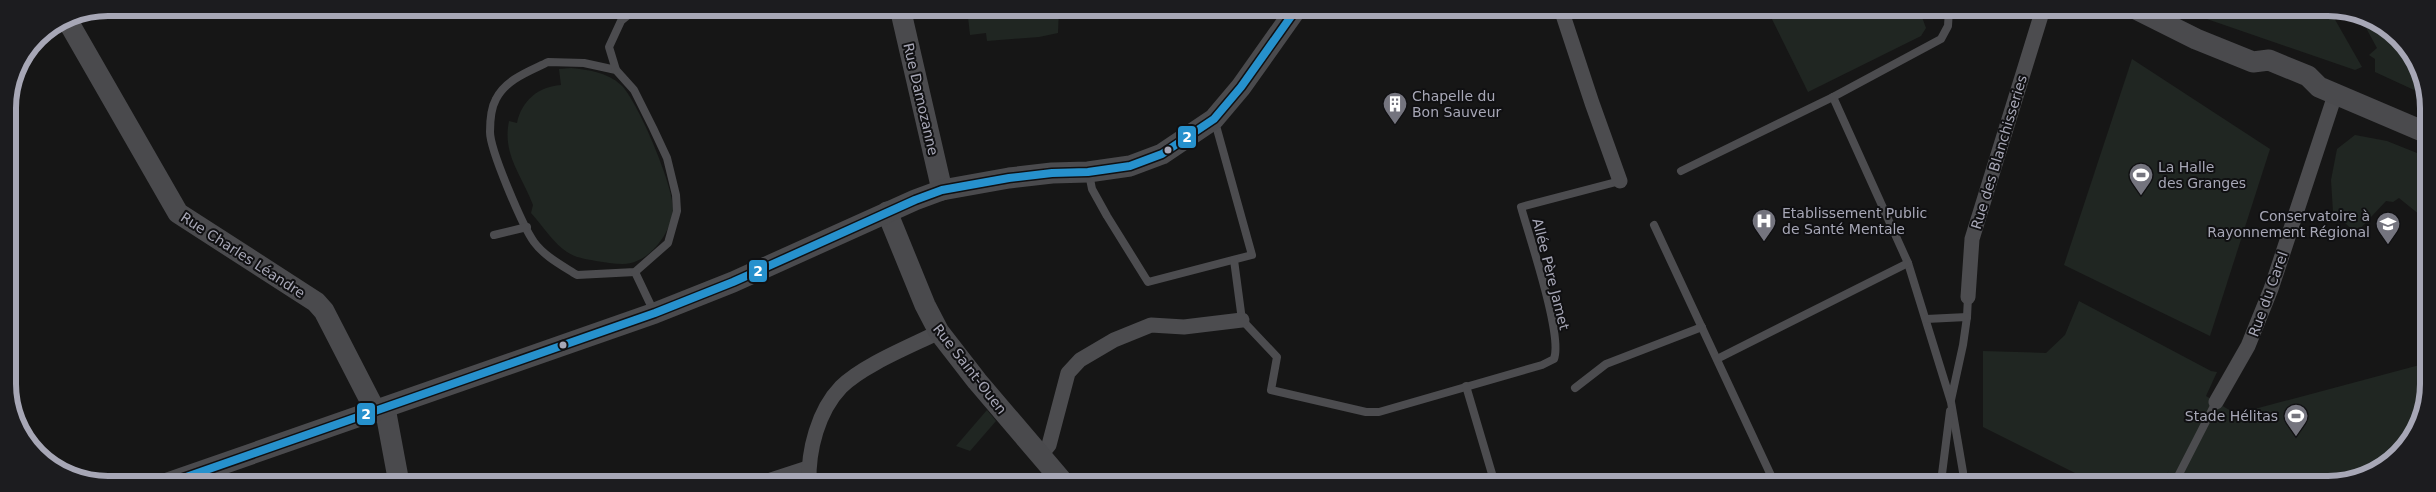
<svg xmlns="http://www.w3.org/2000/svg" width="2436" height="492" font-family="'DejaVu Sans',sans-serif">
<style>
.green{fill:#202622}
.lines{fill:none;stroke-linecap:round;stroke-linejoin:round}
.lane{stroke:#4c4c4f;stroke-width:8}
.street{stroke:#4c4c4f;stroke-width:15}
.secondary{stroke:#4a4a4d;stroke-width:21}
.bus-1-casing{stroke:#101012;stroke-width:11}
.bus-1{stroke:#2691cd;stroke-width:8}
.bus-dot{fill:#a7a7b6;stroke:#101012;stroke-width:2}
.labels{text-anchor:middle;dominant-baseline:central;stroke-width:4;stroke-linejoin:round;paint-order:stroke}
.poi-label{font-size:14px;fill:#a7a7b6;stroke:#101012;text-anchor:start}
.street-label{font-size:14px;fill:#a7a7b6;stroke:#101012}
.rim{fill:none;stroke:#a7a7b6;stroke-width:6}
.line-badge{stroke:#101012;stroke-width:2}
.badge-label{font-size:14px;text-anchor:middle;font-weight:bold;fill:#fff}
</style>
<rect width="100%" height="100%" fill="#161616"/>
<g class="green">
<polygon points="967,8 1059,8 1058,33 1039,37 987,41 986,33 970,35"/>
<polygon points="1767,9 1919,9 1926,28 1921,36 1808,92"/>
<polygon points="2178,9 2329,9 2362,67 2355,70"/>
<polygon points="2359,15 2399,37 2427,88 2427,96 2375,72 2375,59 2369,55 2377,48"/>
<polygon points="2132,59 2270,149 2210,336 2064,265"/>
<path d="M571 68C589 70 607 72 621 85 637 99 675 189 673 210 671 234 648 264 623 264 614 264 605 262 596 261 586 259 576 258 567 252 554 244 542 225 531 213L533 205C522 175 502 155 509 121L517 123C522 100 538 87 561 85L559 69Z"/>
<polygon points="2355,135 2387,141 2427,157 2427,215 2420,215 2399,198 2393,202 2386,201 2356,233 2333,212 2331,180 2337,149"/>
<polygon points="2079,301 2211,371 2217,372 2206,396 2236,414 2427,363 2427,403 2394,460 2334,484 2163,484 2169,470 2162,484 2097,484 1983,427 1983,351 2046,353 2065,335"/>
<polygon points="987,410 996,421 970,451 956,446"/>
</g>
<g class="lines">
<g class="lane">
<path d="M548 62 584 63 616 70 634 90 653 128 667 158 676 195 677 211 668 243 635 272 577 275C563 266 544 256 534 242 523 227 490 150 490 132 490 122 491 108 496 99 506 79 530 71 548 62Z"/>
<polyline points="616,70 609,47 621,21 637,8"/>
<polyline points="1833,97 1908,263 1951,402 1963,472 1963,484"/>
<polyline points="1681,171 1833,97 1941,39 1948,26 1949,9"/>
<polyline points="1089,174 1092,189 1107,216 1148,282 1252,255 1215,122"/>
<polyline points="1654,225 1775,484"/>
<polyline points="494,235 527,227"/>
<path d="M1234 260 1242 320 1277 357 1271 390 1366 412H1379L1542 365 1554 359C1563 335 1529 236 1521 207L1620 181"/>
<polyline points="635,272 654,312"/>
<polyline points="1967,317 1968,297"/>
<polyline points="1926,319 1967,317 1963,345 1951,400"/>
<polyline points="1717,359 1908,263"/>
<polyline points="1466,386 1495,484"/>
<polyline points="1575,388 1606,364 1702,327"/>
<polyline points="1942,474 1950,411"/>
<polyline points="2174,484 2216,402"/>
</g>
<g class="street">
<polyline points="1561,9 1592,103 1620,181"/>
<polyline points="1968,297 1972,239 2043,9"/>
<polyline points="2216,402 2248,346 2271,289 2335,95"/>
<polyline points="1040,456 1049,445 1068,373 1080,360 1114,340 1151,325 1184,327 1242,320"/>
<polyline points="762,483 808,468"/>
<path d="M809 483C808 450 818 411 841 387 863 365 911 346 939 332"/>
</g>
<g class="secondary">
<polyline points="900,8 942,190"/>
<polyline points="2136,9 2196,39 2253,62 2269,60 2308,76 2319,87 2427,133"/>
<polyline points="66,18 178,213 316,302 324,311 376,412"/>
<polyline points="887,212 925,305 939,332 977,381 1064,483"/>
<polyline points="385,408 399,483"/>
<polyline points="168,483 655,313 733,282 915,200 942,190 1009,178 1052,173 1088,172 1130,166 1162,154 1214,119 1241,87 1297,8"/>
</g>
<defs>
<polyline id="bus-1" points="169,483 655,313 733,282 915,200 942,190 1009,178 1052,173 1088,172 1130,166 1162,154 1214,119 1241,87 1297,8"/>
</defs>
<use href="#bus-1" class="bus-1-casing"/>
<use href="#bus-1" class="bus-1"/>
</g>
<defs>
<symbol id="building-pin" viewBox="-11 -11 22 30"><path d="M0 17L-7.5 6A9.5 9.5 0 1 1 7.5 6Z" fill="#74747e" stroke="#101012"/><path d="M-4-6H4V6H1V3H-1V6H-4ZM-2.5-4.3h1.7v1.8h-1.7ZM.8-4.3h1.7v1.8H.8ZM-2.5-1h1.7V.8h-1.7ZM.8-1h1.7V.8H.8Z" fill="#fff"/></symbol>
<symbol id="stadium-pin" viewBox="-11 -11 22 30"><path d="M0 17L-7.5 6A9.5 9.5 0 1 1 7.5 6Z" fill="#74747e" stroke="#101012"/><path d="M0-5a6.5 5 0 1 0 0 10a6.5 5 0 1 0 0-10ZM-3.5-1.8h7v3.6h-7Z" fill="#fff"/></symbol>
<symbol id="hospital-pin" viewBox="-11 -11 22 30"><path d="M0 17L-7.5 6A9.5 9.5 0 1 1 7.5 6Z" fill="#74747e" stroke="#101012"/><path d="M-5-5h3v3.5h4V-5h3V5h-3V1.5h-4V5h-3Z" fill="#fff"/></symbol>
<symbol id="university-pin" viewBox="-11 -11 22 30"><path d="M0 17L-7.5 6A9.5 9.5 0 1 1 7.5 6Z" fill="#74747e" stroke="#101012"/><path d="M0-5L7-2L0 1L-7-2ZM-4 1L0 2.5L4 1V4Q0 6-4 4Z" fill="#fff"/></symbol>
</defs>
<g fill-rule="evenodd">
<use href="#building-pin" x="1381" y="90" width="28" height="38"/>
<use href="#stadium-pin" x="2127" y="161" width="28" height="38"/>
<use href="#hospital-pin" x="1750" y="207" width="28" height="38"/>
<use href="#university-pin" x="2374" y="210" width="28" height="38"/>
<use href="#stadium-pin" x="2282" y="402" width="28" height="38"/>
</g>
<g class="bus-dot">
<circle cx="1168" cy="150" r="4.5"/>
<circle cx="563" cy="345" r="4.5"/>
</g>
<g class="labels">
<g class="poi-label">
<text x="1412" y="96">Chapelle du<tspan x="1412" dy="16">Bon Sauveur</tspan></text>
<text x="2158" y="167">La Halle<tspan x="2158" dy="16">des Granges</tspan></text>
<text x="1782" y="213">Etablissement Public<tspan x="1782" dy="16">de Santé Mentale</tspan></text>
<text x="2370" y="216" text-anchor="end">Conservatoire à<tspan x="2370" dy="16">Rayonnement Régional</tspan></text>
<text x="2278" y="416" text-anchor="end">Stade Hélitas</text>
</g>
<g class="street-label">
<text transform="translate(921 99) rotate(77)">Rue Damozanne</text>
<text transform="translate(1999 152) rotate(-73)">Rue des Blanchisseries</text>
<text transform="translate(243 255) rotate(33)">Rue Charles Léandre</text>
<text transform="translate(1551 274) rotate(76)">Allée Père Jamet</text>
<text transform="translate(2268 294) rotate(-70)">Rue du Carel</text>
<text transform="translate(970 369) rotate(52)">Rue Saint-Ouen</text>
</g>
</g>
<path d="M0 0H2436V492H0ZM108 16H2328A92 92 0 0 1 2420 108V384A92 92 0 0 1 2328 476H108A92 92 0 0 1 16 384V108A92 92 0 0 1 108 16Z" fill="#1c1c1f" fill-rule="evenodd"/>
<path class="rim" d="M108 16H2328A92 92 0 0 1 2420 108V384A92 92 0 0 1 2328 476H108A92 92 0 0 1 16 384V108A92 92 0 0 1 108 16Z"/>
<g class="line-badge">
<rect x="1177" y="125" width="20" height="24" rx="5" fill="#2691cd"/>
<rect x="748" y="259" width="20" height="24" rx="5" fill="#2691cd"/>
<rect x="356" y="402" width="20" height="24" rx="5" fill="#2691cd"/>
</g>
<g class="badge-label">
<text x="1187" y="142">2</text>
<text x="758" y="276">2</text>
<text x="366" y="419">2</text>
</g>
</svg>
